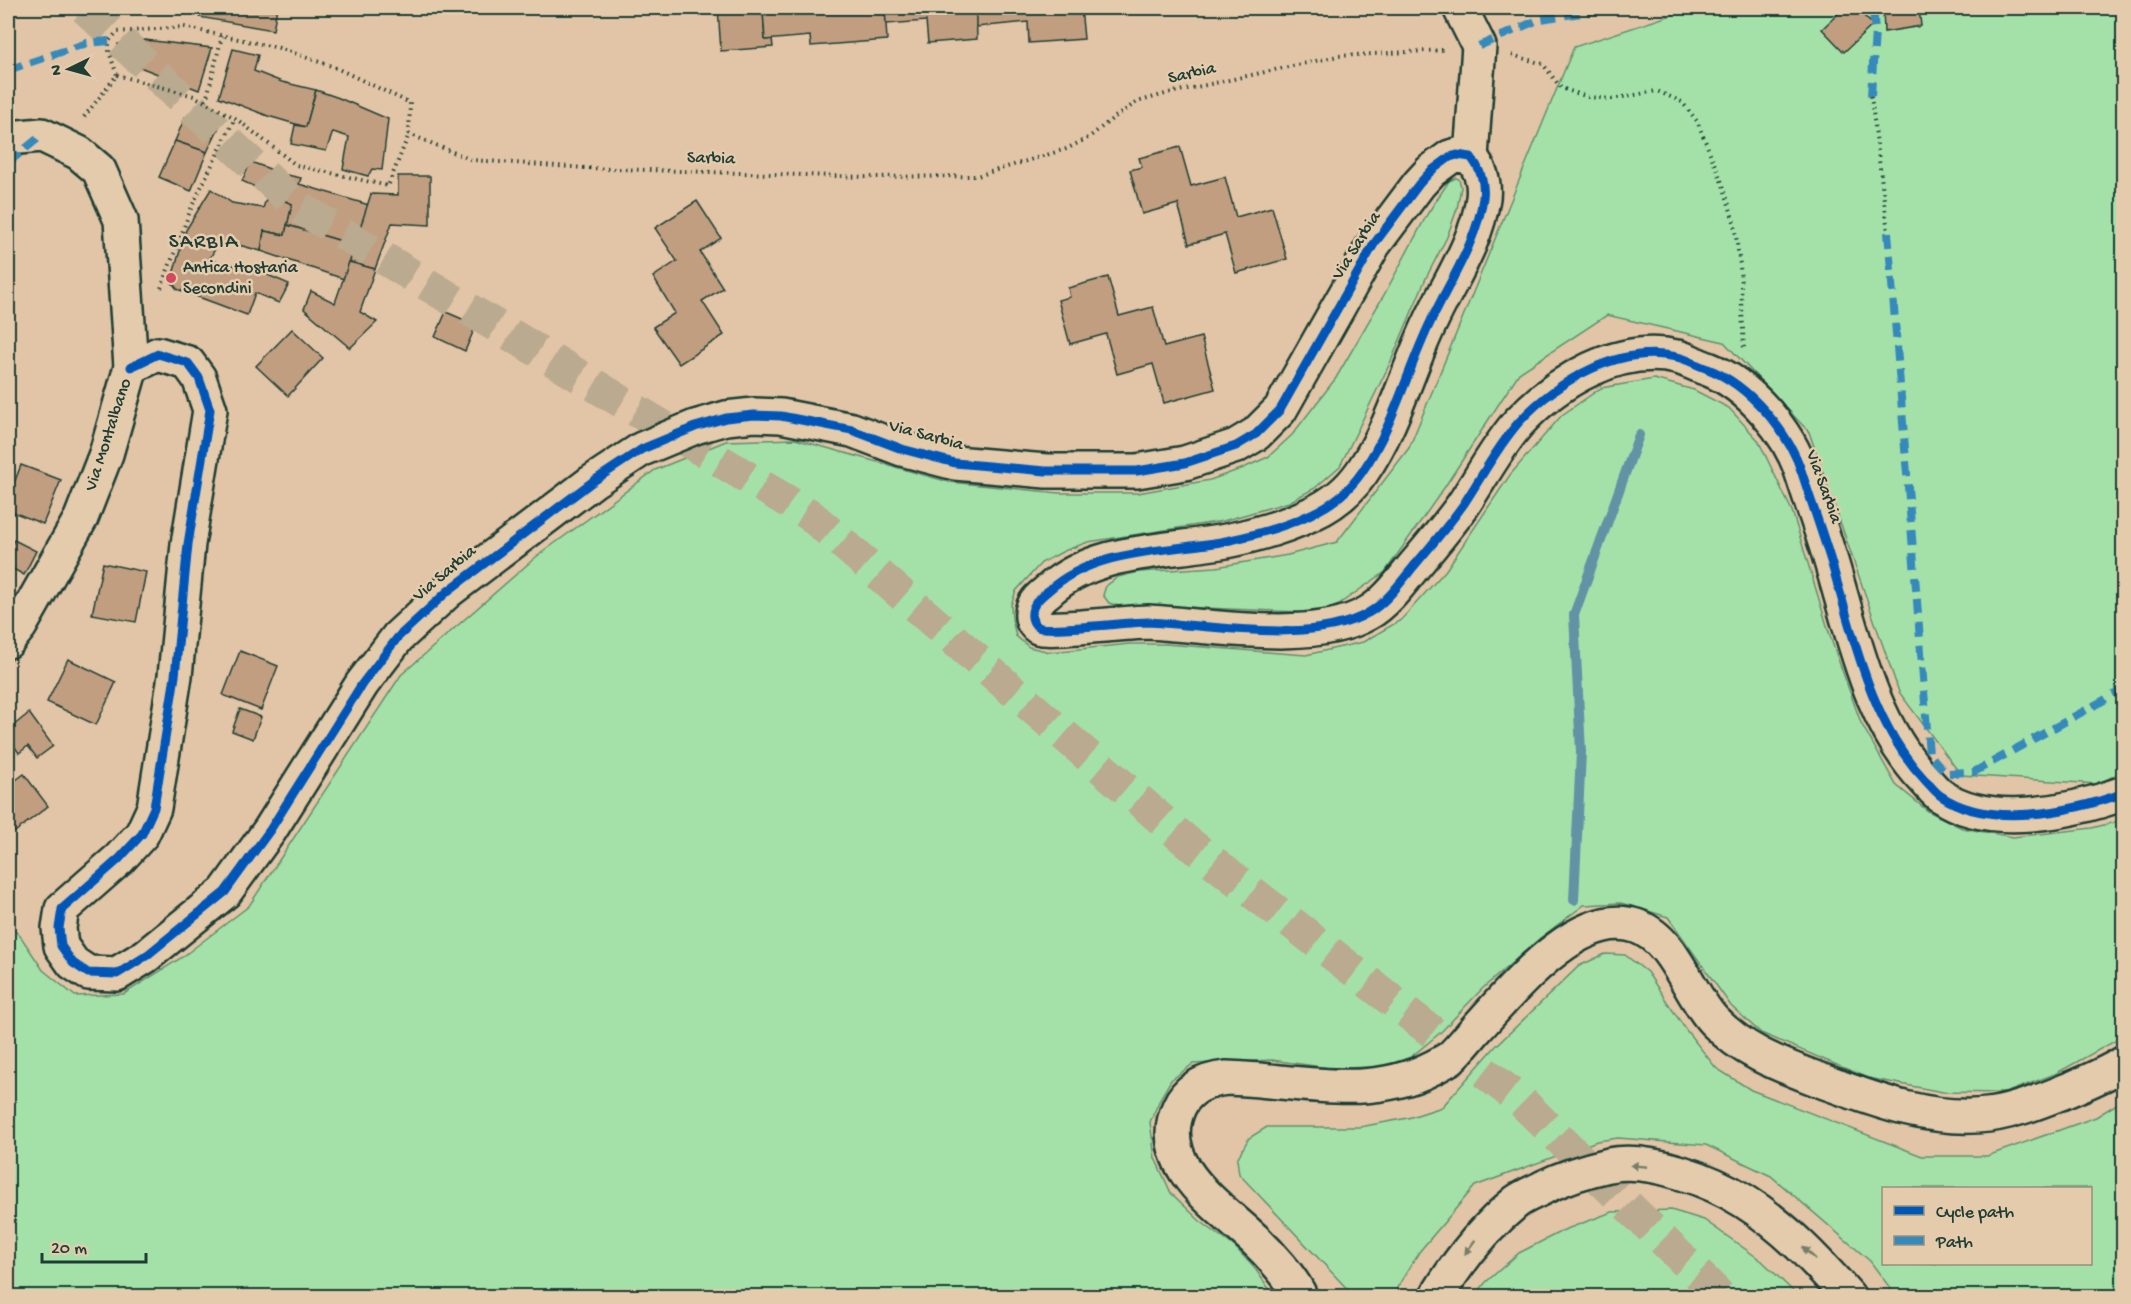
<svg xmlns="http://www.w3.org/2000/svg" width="2131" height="1304" font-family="'Gochi Hand',sans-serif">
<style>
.green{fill:#a4e1a9;stroke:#628f6e;stroke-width:1.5;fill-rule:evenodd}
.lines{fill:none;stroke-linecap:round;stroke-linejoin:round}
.stream{stroke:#6293a5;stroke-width:10}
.building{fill:#c19e80;stroke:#1f3d34;stroke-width:1.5}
.highway-tunnel{stroke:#baaa8f;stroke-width:33;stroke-dasharray:33 16;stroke-linecap:butt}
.minor-casing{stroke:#1f3d34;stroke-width:38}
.highway-casing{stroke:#1f3d34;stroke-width:38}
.path{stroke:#1f3d34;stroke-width:4;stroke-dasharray:1.5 4.5;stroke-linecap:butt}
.minor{stroke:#e3cbac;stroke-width:33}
.highway{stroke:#e3cbac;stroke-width:33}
.quiet{stroke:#3589bb;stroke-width:8;stroke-dasharray:15 8;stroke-linecap:butt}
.cycleway-casing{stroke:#e3cbac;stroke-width:13}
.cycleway{stroke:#0057b8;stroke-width:9}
.oneway{fill:#777d6a}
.poi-dot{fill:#d1495b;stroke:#e3cbac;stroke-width:2}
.labels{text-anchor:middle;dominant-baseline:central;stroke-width:5;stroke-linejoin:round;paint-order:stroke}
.street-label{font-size:18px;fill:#1f3d34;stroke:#e3cbac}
.poi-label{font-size:18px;fill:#1f3d34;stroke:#e3cbac;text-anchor:start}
.quarter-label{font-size:21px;letter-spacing:1.5px;fill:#1f3d34;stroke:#e3cbac}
</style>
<rect width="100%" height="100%" fill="#e1c5a6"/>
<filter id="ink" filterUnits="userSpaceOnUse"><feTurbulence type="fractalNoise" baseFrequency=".0167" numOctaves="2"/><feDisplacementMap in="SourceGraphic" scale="12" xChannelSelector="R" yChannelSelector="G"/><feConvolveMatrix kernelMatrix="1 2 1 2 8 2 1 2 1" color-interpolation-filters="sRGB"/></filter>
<g filter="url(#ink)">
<g class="green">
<polygon points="1693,8 2123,8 2123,771 2098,784 1961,775 1899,692 1809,432 1724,342 1607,315 1519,373 1444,488 1385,572 1326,613 1179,607 1122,607 1109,603 1103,595 1106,586 1118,577 1139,572 1216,567 1288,555 1337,542 1409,448 1574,47"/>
<polygon points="1456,178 1459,179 1461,187 1457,209 1447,237 1426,278 1391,361 1340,466 1315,488 1289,502 1223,521 1088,542 1064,551 1041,563 1016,591 1011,605 1012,619 1016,636 1029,647 1050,652 1130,644 1165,644 1306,655 1363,642 1401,620 1446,570 1510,475 1562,415 1601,388 1654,379 1694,390 1729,408 1758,440 1792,511 1832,642 1861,723 1896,785 1928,811 1962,828 2013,837 2092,828 2123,820 2124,1033 2115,1041 2055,1074 2005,1093 1943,1092 1868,1078 1761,1033 1731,1006 1668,917 1621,903 1584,905 1540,938 1483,988 1441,1032 1411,1057 1381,1067 1329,1068 1272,1060 1193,1064 1171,1080 1161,1097 1150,1122 1155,1158 1171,1193 1200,1221 1235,1247 1256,1270 1274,1296 8,1296 8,924 21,937 43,970 75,996 124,994 181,958 249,906 401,675 536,557 655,470 726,441 795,439 949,482 1059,493 1138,493 1210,480 1241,469 1268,457 1292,435 1336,378 1384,295 1428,213 1449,181"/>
<path d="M1605 954 1625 955 1647 972 1686 1030 1716 1068 1751 1090 1922 1156H1987L2096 1117 2123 1100V1296H1896L1870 1261 1771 1176 1706 1145 1618 1138 1597 1141 1475 1186 1419 1252 1392 1296H1354L1239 1174 1237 1159 1249 1138 1267 1127H1360L1408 1118 1442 1107 1496 1046 1579 966ZM1884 1188H2090V1264H1884Z"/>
<polygon points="1671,1210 1704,1220 1762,1261 1798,1296 1475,1296 1486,1282 1519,1253 1564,1230 1612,1212"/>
</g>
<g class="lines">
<polyline class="stream" points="1574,900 1581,752 1574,615 1639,435"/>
</g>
<g class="building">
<polygon points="200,8 277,8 273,30 199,17"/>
<polygon points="718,8 821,8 763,11 765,40 772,39 773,47 721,51"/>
<polygon points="821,8 885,8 887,40 811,46 810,36 765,40 763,11"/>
<polygon points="885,8 976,8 977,39 928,43 926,21 886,24"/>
<polygon points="976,8 1081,8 1084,39 1029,43 1028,22 976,27"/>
<polygon points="1844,8 1856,8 1873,25 1844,52 1822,29"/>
<polygon points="1883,8 1919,8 1921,26 1884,32"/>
<polygon points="145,40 212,48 199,90 132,64 117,55 118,44"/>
<polygon points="233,49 258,55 254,71 282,82 316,90 306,127 268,116 219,97"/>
<polygon points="316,90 339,98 388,119 382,170 372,169 368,176 343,169 349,137 333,132 326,151 291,144 295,125 306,127"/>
<polygon points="185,117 222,121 207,152 175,141"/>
<polygon points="175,141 207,152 191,191 159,177"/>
<polygon points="1180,147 1191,186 1225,177 1236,217 1272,207 1287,259 1236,273 1225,234 1189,244 1178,204 1142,214 1130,170 1142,167 1139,158"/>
<polygon points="251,162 283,174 301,178 299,184 369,205 355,245 287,225 292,204 242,181"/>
<polygon points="398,176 430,176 430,225 392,223 375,269 349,262 371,194 398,195"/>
<polygon points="211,189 232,203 263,208 268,194 292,204 285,235 264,231 261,251 220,240 209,260 256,270 289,284 279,303 255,293 247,315 177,289 171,281 186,230"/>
<polygon points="697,201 721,238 700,252 723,288 702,301 724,335 679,364 653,327 675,313 653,277 677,261 655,228"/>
<polygon points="287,225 355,245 344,279 261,251 264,231 285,235"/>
<polygon points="349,262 375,269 360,312 377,322 350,348 304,309 311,291 335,303"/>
<polygon points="1108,277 1119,316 1153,307 1164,347 1201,337 1215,389 1164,403 1153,364 1117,374 1106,334 1070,344 1058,300 1070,297 1068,288"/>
<polygon points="446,312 476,325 465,351 435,337"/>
<polygon points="292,329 323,358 288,396 256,366"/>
<polygon points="21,465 61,480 43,524 8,510 8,499"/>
<polygon points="14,540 36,551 24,575 8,566 8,552"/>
<polygon points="103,563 146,572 136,622 92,614"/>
<polygon points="240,651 278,666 261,710 223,695"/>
<polygon points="68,659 116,682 96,725 47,702"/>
<polygon points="240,709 261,717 253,739 232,731"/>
<polygon points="29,713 53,746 37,758 28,746 19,753 8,737 8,730"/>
<polygon points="24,774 48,806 15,832 8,822 8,786"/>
</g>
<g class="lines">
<polyline class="highway-tunnel" points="85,8 297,206 810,515 1185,840 1520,1100 1720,1296"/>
<defs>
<g id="minor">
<polyline points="1460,8 1479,46 1471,157"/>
<polyline points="8,138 42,135 79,153 99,170 121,220 131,367 106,454 81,518 20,626 8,641"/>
<path d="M131 367 158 354 188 363 199 378 210 410 188 544 175 676 154 808 142 834 119 859 62 909 59 928 61 946 73 963 88 973 117 974 146 956 225 892 270 830 362 684 398 637 448 591 592 482 642 449 695 427 726 418 754 415 781 416 852 430 902 449 955 463 1046 471H1137L1185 463 1236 446 1256 434 1280 410 1374 244 1419 184 1431 171 1450 157 1457 155 1471 157C1481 170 1485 182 1483 198 1477 242 1449 282 1431 321 1407 370 1394 426 1362 472 1349 491 1331 505 1311 514 1285 527 1255 535 1226 541 1167 552 1095 548 1048 591 1042 596 1036 600 1033 608 1031 614 1031 622 1038 627 1045 632 1131 622 1148 622 1209 625 1314 645 1368 613 1386 603 1401 582 1414 566 1431 546 1448 526 1463 505 1481 478 1497 447 1519 422 1557 381 1619 344 1677 357 1687 359 1698 366 1708 369 1749 385 1789 432 1802 473 1811 501 1821 529 1830 558 1853 633 1869 721 1925 780 1930 785 1935 792 1941 796 1989 829 2072 812 2124 793"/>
<path d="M1300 1296C1292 1278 1269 1253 1254 1239 1219 1206 1153 1164 1179 1107 1188 1087 1207 1080 1227 1078 1296 1080 1368 1101 1432 1068 1437 1065 1444 1062 1450 1058 1460 1049 1469 1037 1478 1027 1512 990 1579 907 1636 926 1675 939 1688 994 1714 1021 1744 1052 1778 1064 1817 1079 1872 1099 1929 1122 1988 1115 2012 1112 2036 1103 2058 1094 2080 1085 2103 1076 2124 1063"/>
</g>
<path id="highway" d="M1437 1296C1459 1260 1483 1229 1516 1202 1524 1196 1535 1192 1544 1187 1564 1177 1587 1170 1609 1165 1649 1157 1711 1180 1744 1201 1784 1226 1817 1261 1848 1296"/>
</defs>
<use href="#minor" class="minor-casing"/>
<use href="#highway" class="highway-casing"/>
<g class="path">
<polyline points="1512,55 1543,64 1561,88 1588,97 1612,99 1657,91 1682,102 1697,121 1723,185 1734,222 1740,265 1744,351"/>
<polyline points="117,75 194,96 235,118 296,165 388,186 409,134"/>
<polyline points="1871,96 1888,232"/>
<polyline points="206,101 222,36"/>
<polyline points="84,117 117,75 109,52 109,41 117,32 184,27 279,48 334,67 410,103 409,134 472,160 585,168 866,177 977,176 1066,149 1088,138 1112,119 1137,102 1165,94 1338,56 1443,50"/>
<polyline points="161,288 192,206 235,118"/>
</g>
<use href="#minor" class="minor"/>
<use href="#highway" class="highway"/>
<g class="quiet">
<polyline points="1479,46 1540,19 1616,8"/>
<polyline points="8,70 87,43 109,41"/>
<polyline points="1871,96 1875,31 1873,8"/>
<polyline points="8,163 42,135"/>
<polyline points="1888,232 1929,754 1946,773 1974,772 2124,689"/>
</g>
<defs>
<path id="cycleway" d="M131 367 158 354 188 363 199 378 210 410 188 544 175 676 154 808 142 834 119 859 62 909 59 928 61 946 73 963 88 973 117 974 146 956 225 892 270 830 362 684 398 637 448 591 592 482 642 449 695 427 726 418 754 415 781 416 852 430 902 449 955 463 1046 471H1137L1185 463 1236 446 1256 434 1280 410 1374 244 1419 184 1431 171 1450 157 1457 155 1471 157C1481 170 1485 182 1483 198 1477 242 1449 282 1431 321 1407 370 1394 426 1362 472 1349 491 1331 505 1311 514 1285 527 1255 535 1226 541 1167 552 1095 548 1048 591 1042 596 1036 600 1033 608 1031 614 1031 622 1038 627 1045 632 1131 622 1148 622 1209 625 1314 645 1368 613 1386 603 1401 582 1414 566 1431 546 1448 526 1463 505 1481 478 1497 447 1519 422 1557 381 1619 344 1677 357 1687 359 1698 366 1708 369 1749 385 1789 432 1802 473 1811 501 1821 529 1830 558 1853 633 1869 721 1925 780 1930 785 1935 792 1941 796 1989 829 2072 812 2124 793"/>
</defs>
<use href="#cycleway" class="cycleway-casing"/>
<use href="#cycleway" class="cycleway"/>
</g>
<defs><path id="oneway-solid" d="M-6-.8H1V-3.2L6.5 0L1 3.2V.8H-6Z" transform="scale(1.5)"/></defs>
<g class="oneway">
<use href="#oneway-solid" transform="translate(1639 1166) rotate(-175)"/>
<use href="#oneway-solid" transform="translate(1470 1247) rotate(126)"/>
<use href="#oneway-solid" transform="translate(1809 1253) rotate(-138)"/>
</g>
</g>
<circle class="poi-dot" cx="171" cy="278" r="6"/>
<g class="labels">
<g class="street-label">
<text transform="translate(1192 74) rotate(-13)">Sarbia</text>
<text transform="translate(711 159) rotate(2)">Sarbia</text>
<text transform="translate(1357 246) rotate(-58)">Via Sarbia</text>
<text transform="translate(109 435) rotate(-72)">Via Montalbano</text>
<text transform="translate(926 436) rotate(15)">Via Sarbia</text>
<text transform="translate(1823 487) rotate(70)">Via Sarbia</text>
<text transform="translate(445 574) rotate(-40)">Via Sarbia</text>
</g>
<g class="poi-label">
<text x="183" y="268">Antica Hostaria<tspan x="183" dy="21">Secondini</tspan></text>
</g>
<g class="quarter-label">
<text x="204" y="243">SARBIA</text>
</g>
</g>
<rect width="2131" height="1304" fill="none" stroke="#e3cbac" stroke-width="30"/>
<rect x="15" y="15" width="2101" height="1274" fill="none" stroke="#1f3d34" stroke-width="2" filter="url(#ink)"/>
<rect x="1882" y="1187" width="210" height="78" fill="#e3cbac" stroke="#95927c" stroke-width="1.5"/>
<rect x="1894" y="1206" width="30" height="9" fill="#0057b8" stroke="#95927c" stroke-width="1.5"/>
<text x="1936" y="1217" font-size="18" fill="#1f3d34">Cycle path</text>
<rect x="1894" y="1236" width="30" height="9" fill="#3589bb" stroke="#95927c" stroke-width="1.5"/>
<text x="1936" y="1247" font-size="18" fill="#1f3d34">Path</text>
<g transform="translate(69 69) rotate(265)" stroke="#e3cbac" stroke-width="4.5" paint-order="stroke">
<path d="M0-4.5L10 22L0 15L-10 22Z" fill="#1f3d34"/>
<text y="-9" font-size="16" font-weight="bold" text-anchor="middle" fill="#1f3d34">N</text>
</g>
<path d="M42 1253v9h104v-9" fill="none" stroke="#1f3d34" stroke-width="3"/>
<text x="51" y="1253" font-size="18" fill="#1f3d34" stroke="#e3cbac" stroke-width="4.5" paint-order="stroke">20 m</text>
</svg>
